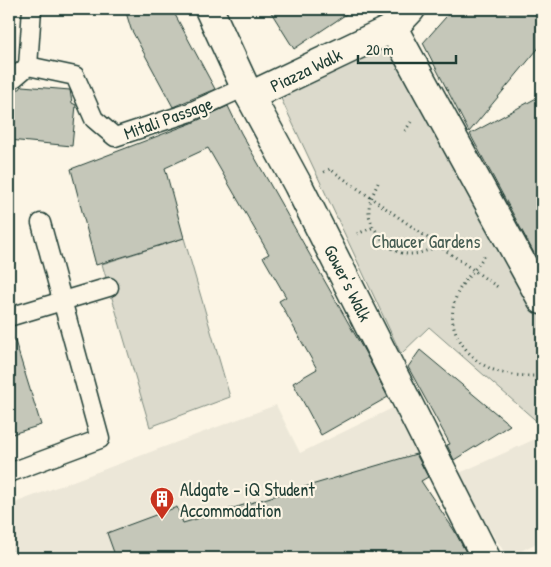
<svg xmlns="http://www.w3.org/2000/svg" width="551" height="567" font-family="'Patrick Hand',sans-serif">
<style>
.built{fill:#ece7d8}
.green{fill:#dcdacc;stroke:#7e8c80}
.building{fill:#c5c7b9;stroke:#1f3d34}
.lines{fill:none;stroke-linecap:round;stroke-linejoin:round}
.lane-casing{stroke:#1f3d34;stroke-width:21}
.street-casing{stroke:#1f3d34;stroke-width:31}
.path{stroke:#1f3d34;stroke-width:3;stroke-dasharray:1 4;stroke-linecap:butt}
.lane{stroke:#fcf5e5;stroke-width:18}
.street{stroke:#fcf5e5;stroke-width:28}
.labels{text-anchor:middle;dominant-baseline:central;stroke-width:4.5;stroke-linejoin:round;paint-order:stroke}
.street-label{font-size:18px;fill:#1f3d34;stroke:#fcf5e5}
.park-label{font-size:18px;fill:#455c52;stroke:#fcf5e5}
.poi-label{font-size:18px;fill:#1f3d34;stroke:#fcf5e5;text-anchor:start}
</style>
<rect width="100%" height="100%" fill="#fcf5e5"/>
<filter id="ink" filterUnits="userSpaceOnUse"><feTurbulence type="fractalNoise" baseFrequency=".02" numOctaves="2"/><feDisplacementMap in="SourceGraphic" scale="10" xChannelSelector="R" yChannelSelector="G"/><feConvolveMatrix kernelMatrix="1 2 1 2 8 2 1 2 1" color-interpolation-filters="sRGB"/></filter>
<g filter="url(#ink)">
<g class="built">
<polygon points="405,402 426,488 474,558 9,558 9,505 276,405 300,453"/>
<polygon points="542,436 542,540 508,558 455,475"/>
</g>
<g class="green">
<polygon points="402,31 542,318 541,425 429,327 401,354 277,90"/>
<polygon points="184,238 230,397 150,427 102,264"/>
</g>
<g class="building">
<polygon points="125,9 172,9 215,89 173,107 131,29"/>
<polygon points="269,9 354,9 294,49"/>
<polygon points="453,9 542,9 542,44 469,132 423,43"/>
<polygon points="22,86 70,90 72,103 76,105 72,146 9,140 13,89 20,89"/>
<polygon points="542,95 542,268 470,134"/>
<polygon points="228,106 241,133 366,354 388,397 321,435 293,383 317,369 279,301 286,297 263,257 269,254 208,148 165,168 184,238 96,265 71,169 192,123"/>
<polygon points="15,341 41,425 9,435 9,342"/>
<polygon points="420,350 510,425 454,460 447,445 450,444 408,367"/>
<polygon points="416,454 428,477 421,481 454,530 469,558 116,558 107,533 177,507 183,523"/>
</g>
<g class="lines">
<defs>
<g id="lane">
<polyline points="28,66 32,9"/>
<polyline points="9,78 14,78 28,66 75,76 94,119 115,137 188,113 245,87"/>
<polyline points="9,317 109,287"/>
<polyline points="9,473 100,439 41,223"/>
</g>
<g id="street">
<polyline points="209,9 245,87 298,185 486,558"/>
<polyline points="393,28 542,300"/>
<polyline points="250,96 393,28 411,9"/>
</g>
</defs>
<use href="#lane" class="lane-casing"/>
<use href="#street" class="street-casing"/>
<g class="path">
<polyline points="405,131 411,122"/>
<polyline points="324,172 330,169 499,288"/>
<path d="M378 183C374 192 368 203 369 213 369 220 374 228 378 234 395 258 413 259 439 245"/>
<polyline points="357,234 374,227"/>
<path d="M484 256C476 270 461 282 456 297 451 311 451 324 458 337 477 372 506 377 542 376"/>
</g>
<use href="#lane" class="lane"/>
<use href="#street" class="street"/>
</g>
</g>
<defs>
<symbol id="building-pin" viewBox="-11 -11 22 30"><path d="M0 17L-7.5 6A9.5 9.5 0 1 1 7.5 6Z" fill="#c8321e" stroke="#fcf5e5"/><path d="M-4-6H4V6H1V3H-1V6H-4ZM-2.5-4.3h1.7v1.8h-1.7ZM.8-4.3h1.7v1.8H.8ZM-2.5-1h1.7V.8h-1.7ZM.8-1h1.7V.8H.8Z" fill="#fff"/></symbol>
</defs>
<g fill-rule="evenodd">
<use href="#building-pin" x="148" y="485" width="28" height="38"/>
</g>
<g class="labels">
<g class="street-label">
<text transform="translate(306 70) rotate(-26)">Piazza Walk</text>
<text transform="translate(168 118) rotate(-20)">Mitali Passage</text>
<text transform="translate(348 283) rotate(63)">Gower's Walk</text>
</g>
<g class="park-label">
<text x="426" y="241">Chaucer Gardens</text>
</g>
<g class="poi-label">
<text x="180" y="489">Aldgate - iQ Student<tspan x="180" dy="21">Accommodation</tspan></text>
</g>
</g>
<rect width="551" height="567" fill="none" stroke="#fcf5e5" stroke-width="30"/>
<rect x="15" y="15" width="521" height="537" fill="none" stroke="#1f3d34" stroke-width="2" filter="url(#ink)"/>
<path d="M358 55v8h98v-8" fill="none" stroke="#1f3d34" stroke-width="2.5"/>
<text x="366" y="55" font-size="15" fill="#1f3d34" stroke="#fcf5e5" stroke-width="4" paint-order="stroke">20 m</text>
</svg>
